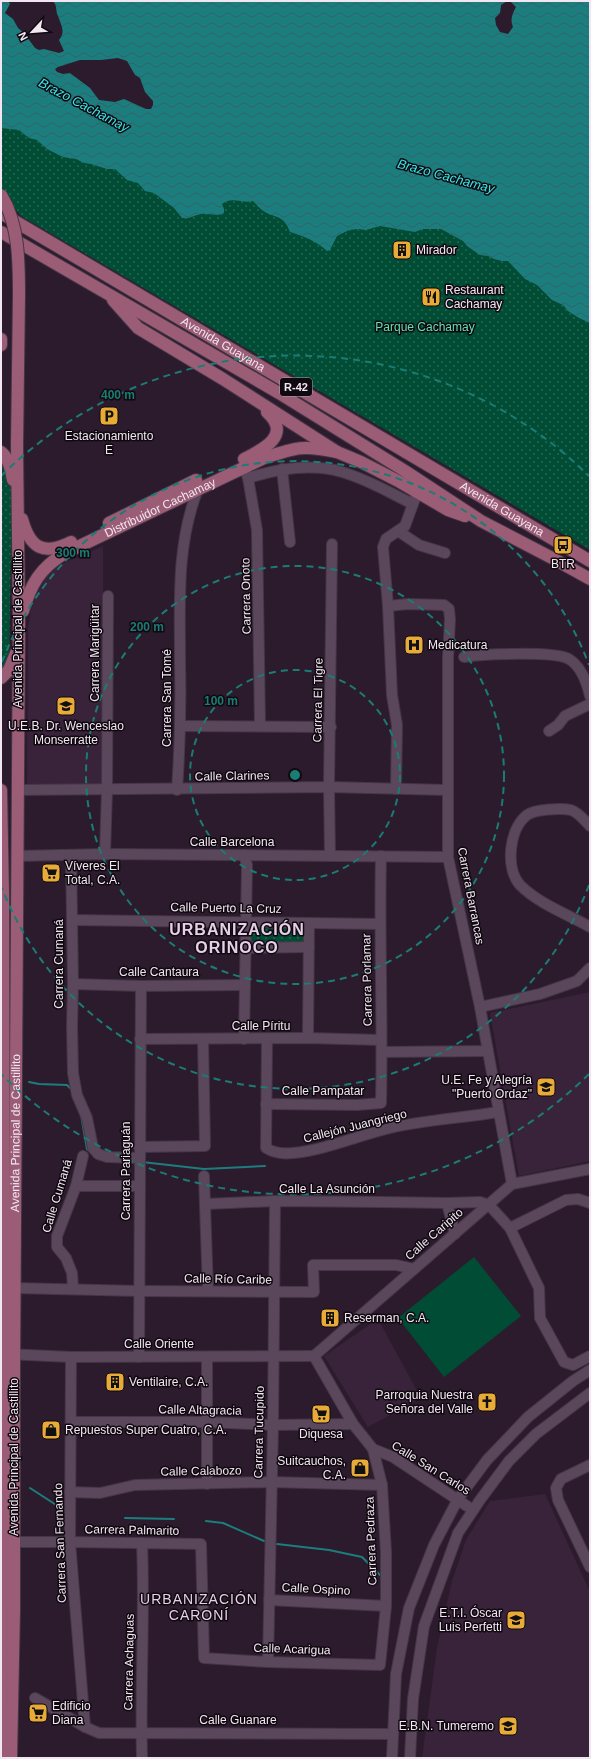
<svg xmlns="http://www.w3.org/2000/svg" width="591" height="1759" font-family="Arial,sans-serif">
<style>
.built{fill:#38233a}
.park{fill:url(#park-dots)}
.pitch{fill:#004c34}
.water{fill:url(#water-waves);fill-rule:evenodd}
.lines{fill:none;stroke-linecap:round;stroke-linejoin:round}
.stream{stroke:#1c7d7e;stroke-width:2}
.minor-casing{stroke:#453646;stroke-width:12}
.major-casing{stroke:#453646;stroke-width:14}
.minor{stroke:#5a475b;stroke-width:10}
.major{stroke:#9b5d75;stroke-width:12}
.major-bridge-casing{stroke:#453646;stroke-width:14;stroke-linecap:butt}
.major-bridge{stroke:#9b5d75;stroke-width:12}
.ring{fill:none;stroke:#1a7c75;stroke-width:2;stroke-dasharray:7 5}
.labels{text-anchor:middle;dominant-baseline:central;stroke-width:3;stroke-linejoin:round;paint-order:stroke}
.shield{fill:#100910;stroke:#aea4ae;stroke-width:1}
.shield-label{font-size:11px;font-weight:bold;fill:#f2e6f2}
.poi-label{font-size:12px;fill:#f2e6f2;stroke:#100910;text-anchor:start}
.park-label{font-size:12px;fill:#60e0ae;stroke:#100910}
.street-label{font-size:12px;fill:#f2e6f2;stroke:#100910}
.water-label{font-size:13px;font-style:italic;fill:#34e8ea;stroke:#100910}
.quarter-label{font-size:14px;letter-spacing:1px;fill:#e6cfe7;stroke:#100910}
.district-label{font-size:16px;font-weight:bold;letter-spacing:1px;fill:#e6cfe7;stroke:#100910}
.centre{fill:#1a7c75;stroke:#100910;stroke-width:2}
.ring-label{font-size:12px;text-anchor:middle;font-weight:bold;fill:#1a7c75;stroke:#100910;stroke-width:3;stroke-linejoin:round;paint-order:stroke}
</style>
<defs>
<pattern id="park-dots" width="8" height="8" patternUnits="userSpaceOnUse"><rect width="8" height="8" fill="#004c34"/><path d="M2 2h.1M6 6h.1" fill="none" stroke="#266652" stroke-width="1.8" stroke-linecap="round"/></pattern>
<pattern id="water-waves" width="16" height="10" patternUnits="userSpaceOnUse"><rect width="16" height="10" fill="#1c7d7e"/><path d="M0 5q4-4 8 0t8 0" fill="none" stroke="#306466"/></pattern>
</defs>
<rect width="100%" height="100%" fill="#2c1b2d"/>
<g class="built">
<polygon points="103,546 104,785 27,785 28,627 31,610 37,593 50,571 64,563"/>
<polygon points="590,992 590,1161 519,1176 490,1013"/>
<polygon points="378,1319 421,1398 368,1427 324,1356"/>
<polygon points="545,1494 590,1592 590,1758 422,1758 437,1648 452,1581 466,1540 490,1501"/>
</g>
<g class="park">
<polygon points="1,99 246,186 357,229 450,212 590,311 590,550 21,216 1,192"/>
<polygon points="1,459 12,483 9,670 1,677"/>
<polygon points="248,924 306,925 307,944 249,946"/>
</g>
<polygon class="pitch" points="474,1257 521,1316 444,1377 398,1318"/>
<path class="water" d="M1 1H8L10 4 5 13 13 19 18 28 24 33 35 48 39 50 44 49 59 53 64 51 59 40C66 32 61 25 58 16 55 9 58 8 53 1H507L501 5 500 13 495 18 496 25 500 32 508 34 513 27C510 20 512 14 516 7L510 1H590V323L579 318 568 311 563 305 552 300 537 285 525 279 508 261H502L494 259 488 256 480 255 467 246 463 241 441 229H423L415 232 380 226 366 230 358 229 349 230 337 236 330 250 327 251C317 241 303 236 290 232 283 213 274 219 262 210 259 208 256 204 253 201 244 204 231 196 222 204L224 209V213C216 217 209 213 201 214 194 215 191 219 182 218L174 208 154 193 145 191 138 183 127 180 115 169H107L91 164 84 163 76 159 63 157 47 149 37 140 29 138 19 130 1 128ZM118 58 127 61 135 75 140 78 145 92 153 101V105L151 109H146L124 99 115 102 99 100 90 88 70 73 63 74 57 72 55 69 58 67 80 60H101Z"/>
<g class="lines">
<g class="stream">
<polyline points="29,1082 39,1084 67,1085 72,1090"/>
<polyline points="81,1115 87,1149 92,1154"/>
<polyline points="142,1162 204,1169 265,1166"/>
<polyline points="30,1488 67,1512"/>
<polyline points="125,1518 174,1519"/>
<polyline points="206,1521 223,1523 264,1541"/>
<polyline points="277,1544 329,1550 362,1557 380,1575"/>
</g>
<defs>
<g id="minor">
<polyline points="244,468 248,478 257,530 260,725"/>
<polyline points="282,469 290,542"/>
<path d="M248 478C277 469 311 463 342 472 367 479 390 493 413 504"/>
<polyline points="398,531 419,545 445,553"/>
<polyline points="388,606 408,604 444,605 449,609 450,619 448,658 448,857 480,1007 512,1184"/>
<path d="M464 657C483 654 554 651 569 659 582 667 587 683 590 696"/>
<polyline points="181,726 331,727"/>
<polyline points="549,731 558,725 565,716 590,704"/>
<polyline points="396,789 397,725 392,695 388,606 383,547 386,539 405,526 417,493"/>
<polyline points="17,790 329,787 447,790"/>
<path d="M177 790C180 747 181 705 180 662 180 603 176 545 198 489"/>
<path d="M590 826C585 821 578 812 571 810 562 808 535 809 527 815 509 829 505 868 520 885 539 904 567 914 590 927"/>
<polyline points="105,854 107,790 108,596"/>
<polyline points="71,855 73,984 72,1026 73,1073 77,1095 87,1118 93,1148 98,1154 107,1157 139,1158"/>
<polyline points="17,856 105,854 448,857"/>
<polyline points="330,856 329,787 332,544"/>
<polyline points="72,920 379,924"/>
<polyline points="246,948 309,947"/>
<polyline points="73,984 141,986 245,985"/>
<polyline points="480,1007 540,994 577,981 590,968"/>
<polyline points="308,1038 309,923"/>
<polyline points="140,1039 308,1038 381,1040"/>
<polyline points="244,1039 247,865 244,855"/>
<path d="M267 1039 266 1148C274 1153 284 1154 293 1153 325 1150 357 1136 390 1128 425 1120 462 1118 498 1112"/>
<polyline points="382,1052 488,1051"/>
<path d="M266 1104 357 1105 381 1103C383 1021 379 938 381 856"/>
<polyline points="139,1147 205,1146 203,1039"/>
<polyline points="204,1176 208,1291"/>
<polyline points="76,1186 139,1186"/>
<polyline points="447,1203 455,1234"/>
<polyline points="206,1204 275,1201 382,1202 447,1203 480,1202 489,1205 510,1228 539,1288 540,1318 564,1362 573,1365 590,1356"/>
<polyline points="510,1228 566,1200 578,1199 590,1203"/>
<polyline points="14,1288 139,1291 314,1292 313,1265 396,1265 414,1269"/>
<polyline points="73,1288 72,1273 66,1258 57,1247 57,1236 76,1186 83,1156"/>
<polyline points="6,1354 71,1357 314,1356"/>
<polyline points="314,1356 512,1184 590,1169"/>
<polyline points="71,1357 70,1542 85,1727"/>
<polyline points="139,1357 141,986"/>
<polyline points="71,1422 206,1422 273,1425 353,1424"/>
<polyline points="373,1449 393,1457 473,1510"/>
<polyline points="590,1465 561,1479 556,1488 558,1500 590,1567"/>
<polyline points="207,1484 207,1357"/>
<polyline points="70,1492 100,1493 135,1485 271,1482 382,1485"/>
<polyline points="14,1542 70,1542 201,1544 204,1658 268,1662 380,1665 386,1606 386,1552 382,1485 373,1449 353,1424 314,1356"/>
<path d="M142 1543C145 1615 140 1686 142 1758"/>
<polyline points="269,1600 386,1606"/>
<polyline points="268,1662 273,1425 275,1201"/>
<polyline points="35,1698 85,1727 99,1733 392,1734"/>
<polyline points="392,1758 396,1674 409,1608 434,1545 458,1499 487,1460 528,1417 573,1381 590,1370"/>
<polyline points="410,1758 413,1699 424,1626 458,1533 480,1500 509,1461 536,1434 590,1393"/>
</g>
<g id="major">
<path id="s1" d="M1 213 590 561"/>
<polyline points="1,232 279,393 405,471 481,521 554,559 590,579"/>
<polyline points="113,300 138,328 223,379 337,452 361,462 400,482 448,510 465,516"/>
<polyline points="1,339 1,345"/>
<path d="M1 452C9 458 11 470 13 480"/>
<path d="M244 459C264 449 292 435 267 412"/>
<path d="M22 519C30 548 43 556 71 542"/>
<polyline points="109,523 196,480"/>
<path id="s2" d="M23 611C31 584 40 568 65 553L264 458C297 447 303 445 337 452"/>
<polyline points="1,678 9,670 16,653"/>
<polyline points="1,790 3,894 4,1261 2,1619 3,1758"/>
<path id="s3" d="M11 1758 14 1610V1371L19 622 17 446 19 295"/>
</g>
</defs>
<use href="#minor" class="minor-casing"/>
<use href="#major" class="major-casing"/>
<use href="#minor" class="minor"/>
<use href="#major" class="major"/>
<defs>
<path id="major-bridge" d="M1 195C19 224 19 262 19 295"/>
</defs>
<use href="#major-bridge" class="major-bridge-casing"/>
<use href="#major-bridge" class="major-bridge"/>
</g>
<g class="ring">
<circle cx="295" cy="775" r="105"/>
<circle cx="295" cy="775" r="209"/>
<path d="M589 885A314 314 0 0 1 2 888M2 662A314 314 0 0 1 589 665"/>
<path d="M589 1074A419 419 0 0 1 1 1074M1 476A419 419 0 0 1 589 476"/>
</g>
<defs>
<symbol id="building-square" viewBox="-11 -11 22 22"><rect x="-9" y="-9" width="18" height="18" rx="4" fill="#e8ab37" stroke="#100910"/><path d="M-4-6H4V6H1V3H-1V6H-4ZM-2.5-4.3h1.7v1.8h-1.7ZM.8-4.3h1.7v1.8H.8ZM-2.5-1h1.7V.8h-1.7ZM.8-1h1.7V.8H.8Z" fill="#111"/></symbol>
<symbol id="restaurant-square" viewBox="-11 -11 22 22"><rect x="-9" y="-9" width="18" height="18" rx="4" fill="#e8ab37" stroke="#100910"/><path d="M-5-6h1v4h1v-4h1v4h1v-4h1v5L-1.5 .5V6h-2V.5L-5-1ZM5-6V6H3V1.5H1.5Q1.5-4 5-6Z" fill="#111"/></symbol>
<symbol id="parking-square" viewBox="-11 -11 22 22"><rect x="-9" y="-9" width="18" height="18" rx="4" fill="#e8ab37" stroke="#100910"/><path d="M-3.5-5.5H1a3.5 3.5 0 0 1 0 7H-1V5.5H-3.5ZM-1-3.4V-.6H.8a1.4 1.4 0 0 0 0-2.8Z" fill="#111"/></symbol>
<symbol id="bus-square" viewBox="-11 -11 22 22"><rect x="-9" y="-9" width="18" height="18" rx="4" fill="#e8ab37" stroke="#100910"/><path d="M-5-6H5V4H4V6H2V4H-2V6H-4V4H-5ZM-3.5-4V0h7V-4ZM-3.5 1.2v1.5H-2V1.2ZM2 1.2v1.5H3.5V1.2Z" fill="#111"/></symbol>
<symbol id="hospital-square" viewBox="-11 -11 22 22"><rect x="-9" y="-9" width="18" height="18" rx="4" fill="#e8ab37" stroke="#100910"/><path d="M-5-5h3v3.5h4V-5h3V5h-3V1.5h-4V5h-3Z" fill="#111"/></symbol>
<symbol id="school-square" viewBox="-11 -11 22 22"><rect x="-9" y="-9" width="18" height="18" rx="4" fill="#e8ab37" stroke="#100910"/><path d="M0-5L7-2L0 1L-7-2ZM-4 1L0 2.5L4 1V4Q0 6-4 4Z" fill="#111"/></symbol>
<symbol id="supermarket-square" viewBox="-11 -11 22 22"><rect x="-9" y="-9" width="18" height="18" rx="4" fill="#e8ab37" stroke="#100910"/><path d="M-6-5.5h2.5l.6 2H6L4.5 2H-2.5L-4.4-4H-6ZM-1.5 3.2a1.3 1.3 0 1 0 .1 0ZM3 3.2a1.3 1.3 0 1 0 .1 0Z" fill="#111"/></symbol>
<symbol id="church-square" viewBox="-11 -11 22 22"><rect x="-9" y="-9" width="18" height="18" rx="4" fill="#e8ab37" stroke="#100910"/><path d="M-1.2-6h2.4v3.5h3.3v2.4h-3.3V6h-2.4V-.1h-3.3v-2.4h3.3Z" fill="#111"/></symbol>
<symbol id="shop-square" viewBox="-11 -11 22 22"><rect x="-9" y="-9" width="18" height="18" rx="4" fill="#e8ab37" stroke="#100910"/><path d="M-5-2.5h2.3a2.7 3.5 0 0 1 5.4 0H5L5.5 6h-11ZM-1.5-2.5h3a1.5 2.3 0 0 0-3 0Z" fill="#111"/></symbol>
</defs>
<g fill-rule="evenodd">
<use href="#building-square" x="391" y="239" width="22" height="22"/>
<use href="#restaurant-square" x="420" y="286" width="22" height="22"/>
<use href="#parking-square" x="98" y="405" width="22" height="22"/>
<use href="#bus-square" x="552" y="534" width="22" height="22"/>
<use href="#hospital-square" x="403" y="634" width="22" height="22"/>
<use href="#school-square" x="55" y="695" width="22" height="22"/>
<use href="#supermarket-square" x="40" y="862" width="22" height="22"/>
<use href="#school-square" x="535" y="1076" width="22" height="22"/>
<use href="#building-square" x="319" y="1307" width="22" height="22"/>
<use href="#building-square" x="104" y="1371" width="22" height="22"/>
<use href="#church-square" x="476" y="1391" width="22" height="22"/>
<use href="#supermarket-square" x="310" y="1403" width="22" height="22"/>
<use href="#shop-square" x="40" y="1419" width="22" height="22"/>
<use href="#shop-square" x="349" y="1457" width="22" height="22"/>
<use href="#school-square" x="505" y="1609" width="22" height="22"/>
<use href="#supermarket-square" x="27" y="1702" width="22" height="22"/>
<use href="#school-square" x="497" y="1715" width="22" height="22"/>
</g>
<g class="labels">
<rect class="shield" x="280" y="378" width="32" height="18" rx="3"/>
<g class="shield-label">
<text x="296" y="387">R-42</text>
</g>
<g class="poi-label">
<text x="416" y="250">Mirador</text>
<text x="445" y="290">Restaurant<tspan x="445" dy="14">Cachamay</tspan></text>
<text x="109" y="436" text-anchor="middle">Estacionamiento<tspan x="109" dy="14">E</tspan></text>
<text x="563" y="564" text-anchor="middle">BTR</text>
<text x="428" y="645">Medicatura</text>
<text x="66" y="726" text-anchor="middle">U.E.B. Dr. Wenceslao<tspan x="66" dy="14">Monserratte</tspan></text>
<text x="65" y="866">Víveres El<tspan x="65" dy="14">Total, C.A.</tspan></text>
<text x="532" y="1080" text-anchor="end">U.E. Fe y Alegría<tspan x="532" dy="14">"Puerto Ordaz"</tspan></text>
<text x="344" y="1318">Reserman, C.A.</text>
<text x="129" y="1382">Ventilaire, C.A.</text>
<text x="473" y="1395" text-anchor="end">Parroquia Nuestra<tspan x="473" dy="14">Señora del Valle</tspan></text>
<text x="65" y="1430">Repuestos Super Cuatro, C.A.</text>
<text x="321" y="1434" text-anchor="middle">Diquesa</text>
<text x="346" y="1461" text-anchor="end">Suitcauchos,<tspan x="346" dy="14">C.A.</tspan></text>
<text x="502" y="1613" text-anchor="end">E.T.I. Óscar<tspan x="502" dy="14">Luis Perfetti</tspan></text>
<text x="52" y="1706">Edificio<tspan x="52" dy="14">Diana</tspan></text>
<text x="494" y="1726" text-anchor="end">E.B.N. Tumeremo</text>
</g>
<g class="park-label">
<text x="425" y="327">Parque Cachamay</text>
</g>
<g class="street-label">
<text stroke="none"><textPath href="#s1" startOffset="258">Avenida Guayana</textPath></text>
<text stroke="none"><textPath href="#s2" startOffset="179">Distribuidor Cachamay</textPath></text>
<text stroke="none"><textPath href="#s1" startOffset="582">Avenida Guayana</textPath></text>
<text transform="translate(246 596) rotate(-91)">Carrera Onoto</text>
<text transform="translate(18 629) rotate(-90)">Avenida Principal de Castillito</text>
<text transform="translate(95 653) rotate(-90)">Carrera Marigüitar</text>
<text transform="translate(167 698) rotate(-90)">Carrera San Tomé</text>
<text transform="translate(318 700) rotate(-89)">Carrera El Tigre</text>
<text transform="translate(232 776) rotate(-1)">Calle Clarines</text>
<text x="232" y="842">Calle Barcelona</text>
<text transform="translate(471 896) rotate(79)">Carrera Barrancas</text>
<text transform="translate(226 908) rotate(1)">Calle Puerto La Cruz</text>
<text transform="translate(59 964) rotate(-90)">Carrera Cumaná</text>
<text x="159" y="972">Calle Cantaura</text>
<text transform="translate(367 980) rotate(-91)">Carrera Porlamar</text>
<text x="261" y="1026">Calle Píritu</text>
<text x="323" y="1091">Calle Pampatar</text>
<text transform="translate(355 1126) rotate(-14)">Callejón Juangriego</text>
<text stroke="none"><textPath href="#s3" startOffset="625">Avenida Principal de Castillito</textPath></text>
<text transform="translate(126 1171) rotate(-90)">Carrera Pariaguán</text>
<text x="327" y="1189">Calle La Asunción</text>
<text transform="translate(57 1196) rotate(-73)">Calle Cumaná</text>
<text transform="translate(434 1234) rotate(-41)">Calle Caripito</text>
<text transform="translate(228 1279) rotate(1)">Calle Río Caribe</text>
<text x="159" y="1344">Calle Oriente</text>
<text transform="translate(200 1410) rotate(1)">Calle Altagracia</text>
<text transform="translate(259 1432) rotate(-89)">Carrera Tucupido</text>
<text transform="translate(14 1457) rotate(-90)">Avenida Principal de Castillito</text>
<text transform="translate(431 1468) rotate(32)">Calle San Carlos</text>
<text transform="translate(201 1471) rotate(-1)">Calle Calabozo</text>
<text transform="translate(132 1530) rotate(1)">Carrera Palmarito</text>
<text transform="translate(371 1541) rotate(-92)">Carrera Pedraza</text>
<text transform="translate(60 1543) rotate(-92)">Carrera San Fernando</text>
<text transform="translate(316 1589) rotate(3)">Calle Ospino</text>
<text transform="translate(292 1649) rotate(2)">Calle Acarigua</text>
<text transform="translate(129 1662) rotate(-89)">Carrera Achaguas</text>
<text x="238" y="1720">Calle Guanare</text>
</g>
<g class="water-label">
<text transform="translate(84 105) rotate(28)">Brazo Cachamay</text>
<text transform="translate(446 176) rotate(15)">Brazo Cachamay</text>
</g>
<g class="quarter-label">
<text x="199" y="1599">URBANIZACIÓN<tspan x="199" dy="16">CARONÍ</tspan></text>
</g>
<g class="district-label">
<text x="237" y="929">URBANIZACIÓN<tspan x="237" dy="18">ORINOCO</tspan></text>
</g>
</g>
<circle cx="295" cy="775" r="6" class="centre"/>
<g class="ring-label">
<text x="118" y="399">400 m</text>
<text x="73" y="557">300 m</text>
<text x="147" y="631">200 m</text>
<text x="221" y="705">100 m</text>
</g>
<rect width="591" height="1759" fill="none" stroke="#f2e6f2" stroke-width="4"/>
<g transform="translate(32 32) rotate(244)" stroke="#100910" stroke-width="3" paint-order="stroke">
<path d="M0-3L7 15L0 10L-7 15Z" fill="#f2e6f2"/>
<text y="-6" font-size="11" font-weight="bold" text-anchor="middle" fill="#f2e6f2">N</text>
</g>
</svg>
